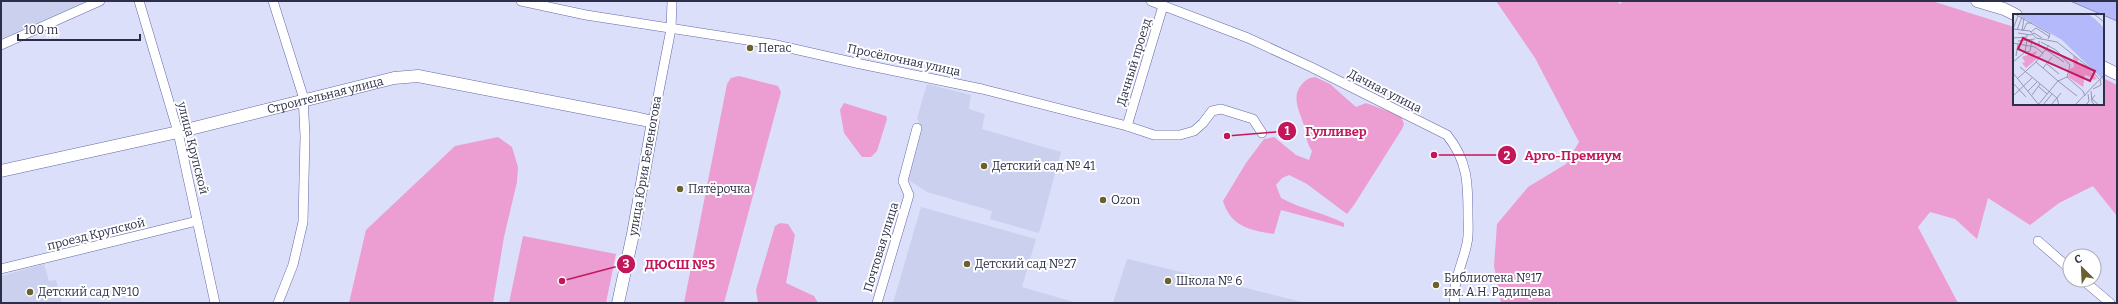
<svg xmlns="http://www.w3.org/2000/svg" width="2118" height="304" font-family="Bitter,serif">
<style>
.built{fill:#ccd0ef}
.green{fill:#ec9dd2}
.water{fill:#b3b9fb;stroke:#8b90c6}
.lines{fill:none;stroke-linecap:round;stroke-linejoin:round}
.street-casing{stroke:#6569a6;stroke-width:10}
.secondary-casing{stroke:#6569a6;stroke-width:13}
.street{stroke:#fff;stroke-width:9}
.secondary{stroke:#fff;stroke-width:12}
.poi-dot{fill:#6a612e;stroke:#fff;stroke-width:1.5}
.labels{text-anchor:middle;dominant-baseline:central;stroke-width:4;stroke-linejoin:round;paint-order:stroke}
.poi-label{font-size:12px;fill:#2d2f4a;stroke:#fff;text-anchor:start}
.street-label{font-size:12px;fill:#2d2f4a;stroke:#fff}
.inset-river{fill:none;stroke:#b3b9fb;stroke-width:2}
.inset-road{fill:none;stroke:#9599b4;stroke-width:1}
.view{fill:#c2185b;fill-opacity:0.15;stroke:#c2185b;stroke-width:2}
.inset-edge{fill:none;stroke:#2d2f4a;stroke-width:2}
.leader{fill:none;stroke:#c2185b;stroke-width:1.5}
.callout-dot{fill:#c2185b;stroke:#fff;stroke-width:1.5}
.mark-label{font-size:12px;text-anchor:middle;font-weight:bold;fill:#fff}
.callout-label{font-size:13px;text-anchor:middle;font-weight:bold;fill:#c2185b;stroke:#fff;stroke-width:4;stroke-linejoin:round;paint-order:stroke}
</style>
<rect width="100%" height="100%" fill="#dbdffa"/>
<g class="built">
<polygon points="1,1 91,1 1,40"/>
<polygon points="927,84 971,95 969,109 985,114 982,129 1061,152 1039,233 990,219 992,211 927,192 908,180 922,129 917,118"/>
<polygon points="921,207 1036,239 1022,287 1077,303 893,303"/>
<polygon points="1127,259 1128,259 1306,303 1113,303"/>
<polygon points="44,264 49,281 56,280 62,303 1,303 1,276"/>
</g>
<g class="green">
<polygon points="1496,1 1617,1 1620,4 1623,1 1932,1 2014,27 2014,104 2103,104 2103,78 2117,85 2117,216 2093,186 2059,203 2030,225 1988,198 1977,239 1955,219 1930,212 1918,227 1958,303 1501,303 1494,266 1497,224 1528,187 1566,164 1579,142 1535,58"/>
<polygon points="739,76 778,86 781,92 724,303 684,303 727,84 731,78"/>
<path d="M1315 77 1330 84 1356 107 1366 103 1401 116 1404 124 1402 129 1354 205 1347 214 1307 184 1289 175 1282 178 1276 185 1281 198C1301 209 1324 213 1344 223V227L1281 210 1274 234C1250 230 1231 227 1223 201L1246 163 1264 139 1274 137 1296 155 1309 160 1312 151C1305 140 1307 136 1304 125 1299 111 1291 96 1302 84 1307 79 1309 78 1315 77Z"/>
<polygon points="844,103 886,116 887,119 877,151 871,157 862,157 844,133 840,110"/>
<polygon points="498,137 512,147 518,167 517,182 504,237 493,303 349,303 366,230 455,146"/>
<polygon points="780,223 788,224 795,235 786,283 814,296 818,303 758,303 756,290 775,226"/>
<polygon points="523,236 616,254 606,303 509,303"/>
</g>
<polygon class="water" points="2070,1 2117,1 2117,21"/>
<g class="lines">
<defs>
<g id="street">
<polyline points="139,1 178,132 215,303"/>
<polyline points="273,1 303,96 305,136 303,222 293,265 278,303"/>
<polyline points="521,1 586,15 772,44 856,63 982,89 1127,126 1154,135 1180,135 1194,131 1203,123 1212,111 1221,109 1253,119 1262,133"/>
<path d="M1151 1 1248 38 1311 67 1447 135C1468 161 1468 184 1468 216 1468 224 1469 235 1467 243 1464 260 1451 286 1455 303"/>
<polyline points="1,45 100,1"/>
<polyline points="653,122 671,29 672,1"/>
<polyline points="1127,126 1163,6"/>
<polyline points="2038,241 2070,269"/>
<polyline points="1,269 197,221"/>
<polyline points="2083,280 2110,303"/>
<polyline points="877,303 909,195 903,181 917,128"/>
</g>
<g id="secondary">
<polyline points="1977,1 2004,9 2016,15"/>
<polyline points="2103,67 2117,74"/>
<path id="s1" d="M1 171 178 132 394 78 418 76 640 119 653 122 633 234 618 303"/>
</g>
</defs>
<use href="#street" class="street-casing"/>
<use href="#secondary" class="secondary-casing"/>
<use href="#street" class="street"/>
<use href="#secondary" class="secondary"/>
</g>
<g class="poi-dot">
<circle cx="750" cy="48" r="4"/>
<circle cx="984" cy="166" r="4"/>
<circle cx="680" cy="189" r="4"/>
<circle cx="1103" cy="200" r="4"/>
<circle cx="967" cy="264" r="4"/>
<circle cx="1168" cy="281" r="4"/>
<circle cx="1436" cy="285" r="4"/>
<circle cx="30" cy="292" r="4"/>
</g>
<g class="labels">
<g class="poi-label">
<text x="758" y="48">Пегас</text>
<text x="992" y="166">Детский сад № 41</text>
<text x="688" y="189">Пятёрочка</text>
<text x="1111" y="200">Ozon</text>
<text x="975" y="264">Детский сад №27</text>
<text x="1444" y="278">Библиотека №17<tspan x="1444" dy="14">им. А.Н. Радищева</tspan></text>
<text x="1176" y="281">Школа № 6</text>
<text x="38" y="292">Детский сад №10</text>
</g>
<g class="street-label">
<text transform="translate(904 60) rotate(12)">Просёлочная улица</text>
<text transform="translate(1134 62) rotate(-73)">Дачный проезд</text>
<text transform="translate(1385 91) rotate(27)">Дачная улица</text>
<text stroke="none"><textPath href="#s1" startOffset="333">Строительная улица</textPath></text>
<text transform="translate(193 148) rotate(76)">улица Крупской</text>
<text transform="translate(645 166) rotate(-80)">улица Юрия Беленогова</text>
<text transform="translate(96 234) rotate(-14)">проезд Крупской</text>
<text transform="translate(881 247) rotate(-73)">Почтовая улица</text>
</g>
</g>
<g transform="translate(2013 14)">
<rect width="91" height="91" fill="#dbdffa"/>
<path d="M24 37 22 42H27L13 54 9 49 12 48 9 43ZM60 41 65 45V49L75 53 84 65 80 66 78 63 72 61 70 73 55 63 57 55 61 53Z" fill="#ec9dd2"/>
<path d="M4 0H75L82 5 91 14V73L90 66 83 59 49 26Z" fill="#b3b9fb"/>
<path class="inset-river" d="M67 0V10L91 36"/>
<path class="inset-road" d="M2 0 37 20 35 25M81 0 91 8M0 15 17 17 23 24 44 28 78 55 86 65M0 15 5 2M4 16 9 3M9 17 11 4M10 17 14 9H19M18 18 23 14 37 23M5 19 18 21 21 19 29 24M0 24 14 23V20M5 27 22 25M26 27V31L51 48M28 28 43 36 57 51 54 63M0 29 22 33 30 39M12 39 17 37 19 26M3 42 5 30M0 48 12 38 14 26M23 48 36 31M34 50 46 60M7 53 44 84 46 91M30 54 39 43M0 59 26 91M4 65 23 48 45 67 54 63 70 77 72 82M0 69 13 83M25 72 34 80M80 75 88 71 87 65M15 77 24 68M78 77 79 88 82 91M1 81 19 64M19 81 27 70M82 81 79 85 86 91M25 91 45 67 64 82M30 91 39 80M38 91 48 79M62 91 91 61M73 91 76 87 75 80"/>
<path class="view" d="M10 24 82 57 77 67 5 35Z"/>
<rect width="91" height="91" class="inset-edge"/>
</g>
<path class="leader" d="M1227 136L1287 131M1434 155L1507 155M562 281L626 264"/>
<g class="callout-dot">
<circle cx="1227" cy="136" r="4"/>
<circle cx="1434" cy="155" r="4"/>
<circle cx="562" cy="281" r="4"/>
<circle cx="1287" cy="131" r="10"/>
<circle cx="1507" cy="155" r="10"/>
<circle cx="626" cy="264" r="10"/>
</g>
<g class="mark-label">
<text x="1287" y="135">1</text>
<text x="1507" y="160">2</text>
<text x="626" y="268">3</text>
</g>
<g class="callout-label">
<text x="1336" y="136">Гулливер</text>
<text x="1573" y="160">Арго-Премиум</text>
<text x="680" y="269">ДЮСШ №5</text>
</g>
<rect width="2118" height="304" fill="none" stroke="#2d2f4a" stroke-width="4"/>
<g transform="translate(2082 268) rotate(336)"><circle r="19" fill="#ffffff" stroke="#abacb7"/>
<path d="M0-3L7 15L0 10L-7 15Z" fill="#6a612e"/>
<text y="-6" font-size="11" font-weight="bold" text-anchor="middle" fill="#2d2f4a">С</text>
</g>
<path d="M18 34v6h122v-6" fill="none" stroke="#2d2f4a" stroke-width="2"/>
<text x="24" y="34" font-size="12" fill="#2d2f4a" stroke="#ffffff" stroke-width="3" paint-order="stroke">100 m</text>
</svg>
